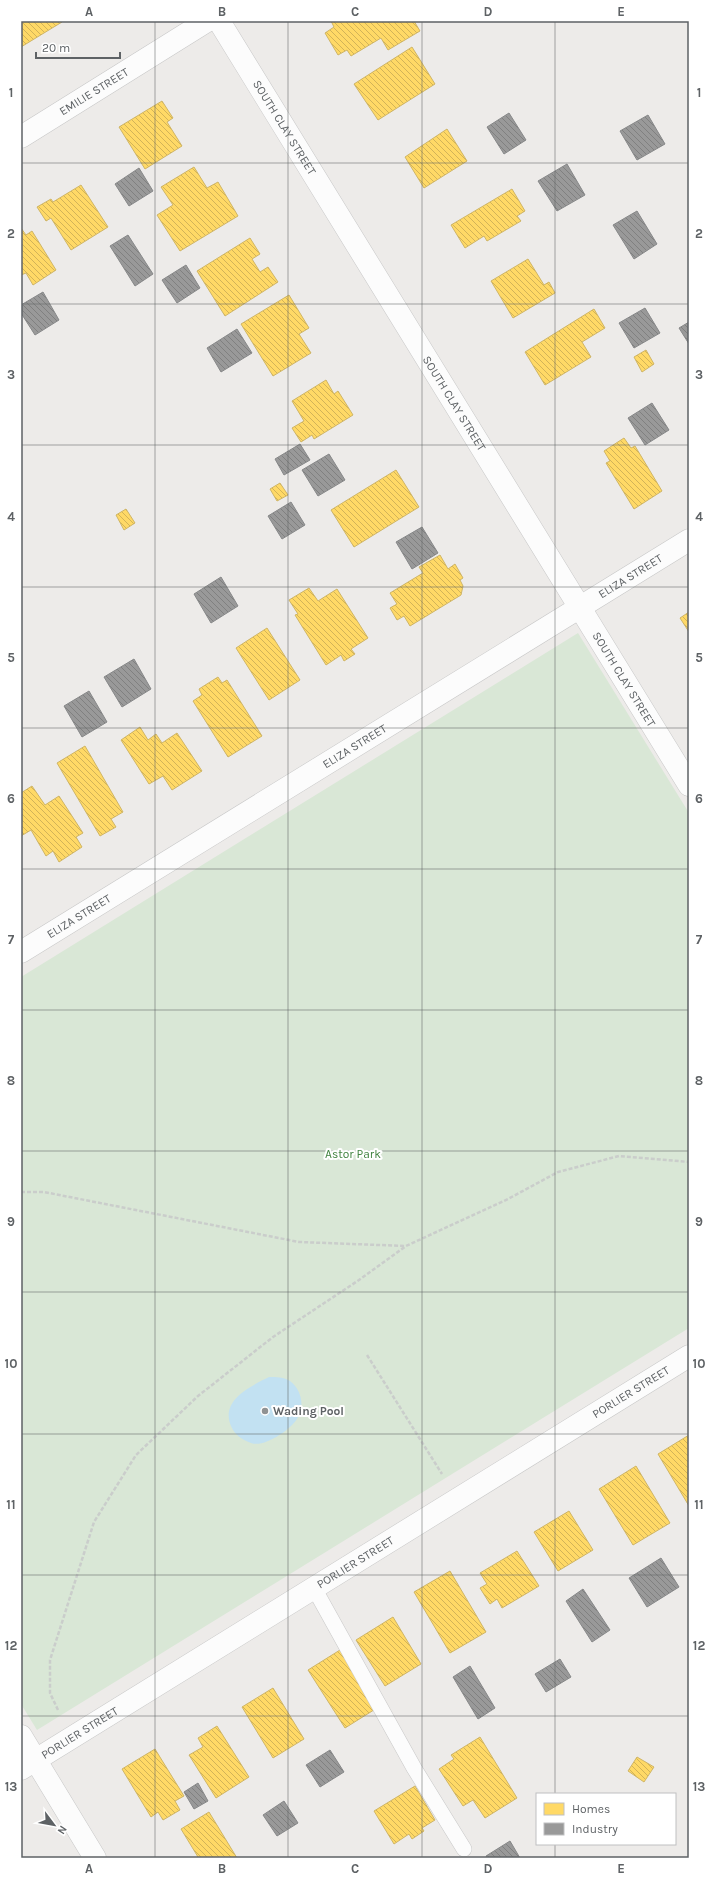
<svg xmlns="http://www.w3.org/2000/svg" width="710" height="1879" font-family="Karla,sans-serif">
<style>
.park{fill:#d9e7d6}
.water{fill:#c2e1f2}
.homes{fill:url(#homes-back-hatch);stroke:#cfb566}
.industry{fill:url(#industry-back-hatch);stroke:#878889}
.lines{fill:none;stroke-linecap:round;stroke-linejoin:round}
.service-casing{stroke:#c8c8c8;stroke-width:16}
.minor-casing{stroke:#c8c8c8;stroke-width:23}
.tertiary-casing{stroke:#c8c8c8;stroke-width:23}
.path{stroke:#cacdcb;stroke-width:2.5;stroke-dasharray:4 2;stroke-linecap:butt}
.service{stroke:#fcfcfc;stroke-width:15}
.minor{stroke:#fcfcfc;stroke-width:22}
.tertiary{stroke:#fcfcfc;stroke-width:22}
.grid{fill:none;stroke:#5e6265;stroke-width:1;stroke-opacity:0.55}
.poi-dot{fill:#909293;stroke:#fff;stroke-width:1.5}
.labels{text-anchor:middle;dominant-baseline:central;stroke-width:4;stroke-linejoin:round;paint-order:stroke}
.street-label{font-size:12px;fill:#5e6265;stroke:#fff}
.park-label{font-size:12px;fill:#418340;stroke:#fff}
.poi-label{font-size:12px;font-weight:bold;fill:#5e6265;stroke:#fff;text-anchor:start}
.neatline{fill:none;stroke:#5e6265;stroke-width:1.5}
.grid-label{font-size:13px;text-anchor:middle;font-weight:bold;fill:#5e6265}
</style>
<defs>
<pattern id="homes-back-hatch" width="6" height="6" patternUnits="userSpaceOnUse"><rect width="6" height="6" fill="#ffd966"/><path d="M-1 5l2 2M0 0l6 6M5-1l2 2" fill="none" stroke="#d2b358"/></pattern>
<pattern id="industry-back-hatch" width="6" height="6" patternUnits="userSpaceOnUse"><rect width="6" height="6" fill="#999"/><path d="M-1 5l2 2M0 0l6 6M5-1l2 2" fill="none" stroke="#808080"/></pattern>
</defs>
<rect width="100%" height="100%" fill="#edebe9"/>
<polygon class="park" points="578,633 689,813 689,1328 37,1730 21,1704 21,977"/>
<path class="water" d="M269 1377C276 1377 284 1377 290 1381 302 1390 305 1407 297 1419 290 1430 264 1448 251 1443 241 1439 235 1435 231 1426 220 1400 251 1386 269 1377Z"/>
<g class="homes">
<polygon points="21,21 62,21 62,22 21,47"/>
<polygon points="331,21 414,21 420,31 388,50 381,38 351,56 347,50 338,55 325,33 334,27"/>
<polygon points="412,47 435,84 378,120 354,84"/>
<polygon points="162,101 173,118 167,122 182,146 145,169 119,127"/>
<polygon points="447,129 467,161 424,188 405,157"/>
<polygon points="194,167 207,188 218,182 238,216 180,251 157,215 173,205 161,187"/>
<polygon points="81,185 108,227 71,250 51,218 46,221 37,207 51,199 53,202"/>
<polygon points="512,189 525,211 517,216 521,221 487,241 484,236 465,248 451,225"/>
<polygon points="21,228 26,235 32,231 56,270 33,285 26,273 21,275"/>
<polygon points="250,238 260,254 252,259 260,272 268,267 278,282 225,316 197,271"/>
<polygon points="528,259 544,285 549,282 555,293 513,318 491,281"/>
<polygon points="289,295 309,328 299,334 311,353 273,376 241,324"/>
<polygon points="594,309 605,328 582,342 591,357 545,385 525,352"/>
<polygon points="646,350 654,364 642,372 634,357"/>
<polygon points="326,380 334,394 338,391 353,415 314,439 312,435 301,442 292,428 304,421 292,401"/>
<polygon points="624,438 631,448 635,446 662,491 634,509 606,463 610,461 604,451"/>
<polygon points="396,470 419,507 354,547 331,510"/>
<polygon points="280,483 288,495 277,501 270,489"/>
<polygon points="126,509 135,523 124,530 116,515"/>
<polygon points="440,555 448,569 455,564 463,578 460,580 463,586 461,595 410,626 404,616 397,620 390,608 397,604 390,593 423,573 419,567"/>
<polygon points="309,588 318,601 337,589 368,638 351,649 355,654 344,661 341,655 326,665 295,615 298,614 289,600"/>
<polygon points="689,612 689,632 680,618"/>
<polygon points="267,628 300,680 269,700 236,648"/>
<polygon points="218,677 222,683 227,680 262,736 228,757 193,701 202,695 199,689"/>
<polygon points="140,727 148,740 156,734 162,743 177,733 202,771 172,790 163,776 149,784 121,740"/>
<polygon points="85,746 123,812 111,819 116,827 100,836 57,763"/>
<polygon points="32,786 45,805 59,796 83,833 76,837 82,847 59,862 53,851 46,856 31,830 21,836 21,793"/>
<polygon points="689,1435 689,1506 658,1454"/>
<polygon points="636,1466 670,1523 633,1545 599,1489"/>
<polygon points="569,1511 593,1550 558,1571 534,1532"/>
<polygon points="517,1551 539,1586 502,1608 497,1599 490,1604 480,1588 487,1584 480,1573"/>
<polygon points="450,1571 486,1632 450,1653 414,1592"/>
<polygon points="393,1617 421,1664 385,1686 356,1640"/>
<polygon points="340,1650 377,1708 345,1728 308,1670"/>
<polygon points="273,1688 304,1739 273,1758 242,1707"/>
<polygon points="217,1726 249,1777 216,1798 189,1755 203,1747 198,1738"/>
<polygon points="480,1737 517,1798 485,1818 473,1800 463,1806 439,1769 454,1759 451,1755"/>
<polygon points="155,1749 184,1796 175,1801 180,1810 163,1820 158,1812 151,1817 122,1769"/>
<polygon points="637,1757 654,1767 644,1782 628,1771"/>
<polygon points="415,1786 435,1820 422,1828 424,1831 412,1839 409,1834 394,1844 374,1811"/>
<polygon points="209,1812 237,1858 196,1858 198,1857 181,1829"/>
</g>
<g class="industry">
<polygon points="509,113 526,140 504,154 487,127"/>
<polygon points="648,115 665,144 637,160 620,131"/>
<polygon points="567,164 585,195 557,211 538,181"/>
<polygon points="139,168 153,191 129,206 115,184"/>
<polygon points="637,211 657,244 634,259 613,225"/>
<polygon points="128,235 153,274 135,286 110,246"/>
<polygon points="186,265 200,288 177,303 162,280"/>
<polygon points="43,292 59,320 35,335 21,313 21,305"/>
<polygon points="645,308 660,333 634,348 619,323"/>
<polygon points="689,322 689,344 679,328"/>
<polygon points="237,329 252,353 221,372 207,348"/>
<polygon points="652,403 669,430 645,445 628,418"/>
<polygon points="300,444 310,460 284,475 275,459"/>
<polygon points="329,454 345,480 318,496 302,470"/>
<polygon points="291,502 305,525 282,539 268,516"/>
<polygon points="422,527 438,553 412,569 396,542"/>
<polygon points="221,577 238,606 211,623 194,594"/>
<polygon points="134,659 151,689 122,707 104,677"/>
<polygon points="89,691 107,722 82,737 64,706"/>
<polygon points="661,1558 679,1587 647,1607 629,1578"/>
<polygon points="583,1589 610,1630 592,1642 566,1601"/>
<polygon points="560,1659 571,1677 546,1692 535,1674"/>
<polygon points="470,1666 495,1708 478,1719 453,1677"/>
<polygon points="330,1750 344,1772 320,1787 306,1765"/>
<polygon points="198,1783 208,1801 194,1809 184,1792"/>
<polygon points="284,1801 298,1823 277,1836 263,1815"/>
<polygon points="510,1841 520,1858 487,1858 486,1856"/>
</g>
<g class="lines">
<defs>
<polyline id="service" points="314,1588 414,1768 464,1849"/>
<g id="minor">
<path id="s1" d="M219 21 689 785"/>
<path id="s2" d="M21 137 207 21"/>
<path id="s3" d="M21 952 689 540"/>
<polyline points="21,1736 95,1858"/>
</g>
<g id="tertiary">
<path id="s4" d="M21 1769 689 1356"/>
</g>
</defs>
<use href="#service" class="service-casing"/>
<use href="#minor" class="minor-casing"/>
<use href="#tertiary" class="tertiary-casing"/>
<g class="path">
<polyline points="21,1192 44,1192 299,1242 406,1246 508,1199 558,1172 619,1156 689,1162"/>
<polyline points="367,1355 442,1474"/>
<polyline points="58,1710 50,1693 50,1660 94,1522 136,1455 198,1396 273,1337 359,1280 406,1246"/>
</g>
<use href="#service" class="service"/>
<use href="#minor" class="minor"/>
<use href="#tertiary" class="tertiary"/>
</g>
<path class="grid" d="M155 21V1858M288 21V1858M422 21V1858M555 21V1794M21 163H689M21 304H689M21 445H689M21 587H689M21 728H689M21 869H689M21 1010H689M21 1151H689M21 1292H689M21 1434H689M21 1575H689M21 1716H689M555 1844V1858"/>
<circle class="poi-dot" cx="265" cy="1411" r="4"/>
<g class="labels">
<g class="street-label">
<text stroke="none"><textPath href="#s2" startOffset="86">EMILIE STREET</textPath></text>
<text stroke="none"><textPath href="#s1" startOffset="125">SOUTH CLAY STREET</textPath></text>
<text stroke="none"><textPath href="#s1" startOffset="449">SOUTH CLAY STREET</textPath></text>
<text stroke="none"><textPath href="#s3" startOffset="716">ELIZA STREET</textPath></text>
<text stroke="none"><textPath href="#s1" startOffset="773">SOUTH CLAY STREET</textPath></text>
<text stroke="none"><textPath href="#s3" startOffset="392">ELIZA STREET</textPath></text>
<text stroke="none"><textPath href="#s3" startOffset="68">ELIZA STREET</textPath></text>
<text stroke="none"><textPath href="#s4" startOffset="717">PORLIER STREET</textPath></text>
<text stroke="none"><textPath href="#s4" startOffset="393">PORLIER STREET</textPath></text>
<text stroke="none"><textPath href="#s4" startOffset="69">PORLIER STREET</textPath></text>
</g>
<g class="park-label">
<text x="353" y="1154">Astor Park</text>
</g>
<g class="poi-label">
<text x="273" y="1411">Wading Pool</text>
</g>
</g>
<rect width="710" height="1879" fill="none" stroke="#ffffff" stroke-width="44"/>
<rect x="536" y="1793" width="140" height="52" fill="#ffffff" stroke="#bfc0c1"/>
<rect x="544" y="1803" width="20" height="12" fill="#ffd966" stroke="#bfc0c1"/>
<text x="572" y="1813" font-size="12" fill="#5e6265">Homes</text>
<rect x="544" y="1823" width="20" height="12" fill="#999999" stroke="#bfc0c1"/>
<text x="572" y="1833" font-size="12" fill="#5e6265">Industry</text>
<g transform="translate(54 1825) rotate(122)" stroke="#ffffff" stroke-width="3" paint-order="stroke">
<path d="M0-3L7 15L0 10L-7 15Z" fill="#5e6265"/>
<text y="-6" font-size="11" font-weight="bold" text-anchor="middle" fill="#5e6265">N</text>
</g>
<path d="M36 52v6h84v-6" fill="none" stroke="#5e6265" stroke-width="2"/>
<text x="42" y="52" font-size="12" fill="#5e6265" stroke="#ffffff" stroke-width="3" paint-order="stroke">20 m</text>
<rect x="22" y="22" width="666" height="1835" class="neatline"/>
<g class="grid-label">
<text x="89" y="16">A</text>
<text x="222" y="16">B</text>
<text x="355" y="16">C</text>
<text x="488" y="16">D</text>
<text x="621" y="16">E</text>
<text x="11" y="97">1</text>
<text x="699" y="97">1</text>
<text x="11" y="238">2</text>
<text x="699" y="238">2</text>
<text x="11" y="379">3</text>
<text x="699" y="379">3</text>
<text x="11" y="521">4</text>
<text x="699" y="521">4</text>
<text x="11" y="662">5</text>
<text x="699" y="662">5</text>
<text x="11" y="803">6</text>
<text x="699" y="803">6</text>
<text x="11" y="944">7</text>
<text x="699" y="944">7</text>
<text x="11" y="1085">8</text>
<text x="699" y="1085">8</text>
<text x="11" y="1226">9</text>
<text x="699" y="1226">9</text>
<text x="11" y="1368">10</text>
<text x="699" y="1368">10</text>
<text x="11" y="1509">11</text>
<text x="699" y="1509">11</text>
<text x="11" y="1650">12</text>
<text x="699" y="1650">12</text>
<text x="11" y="1791">13</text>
<text x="699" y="1791">13</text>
<text x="89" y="1873">A</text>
<text x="222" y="1873">B</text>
<text x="355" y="1873">C</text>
<text x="488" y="1873">D</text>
<text x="621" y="1873">E</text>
</g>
</svg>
